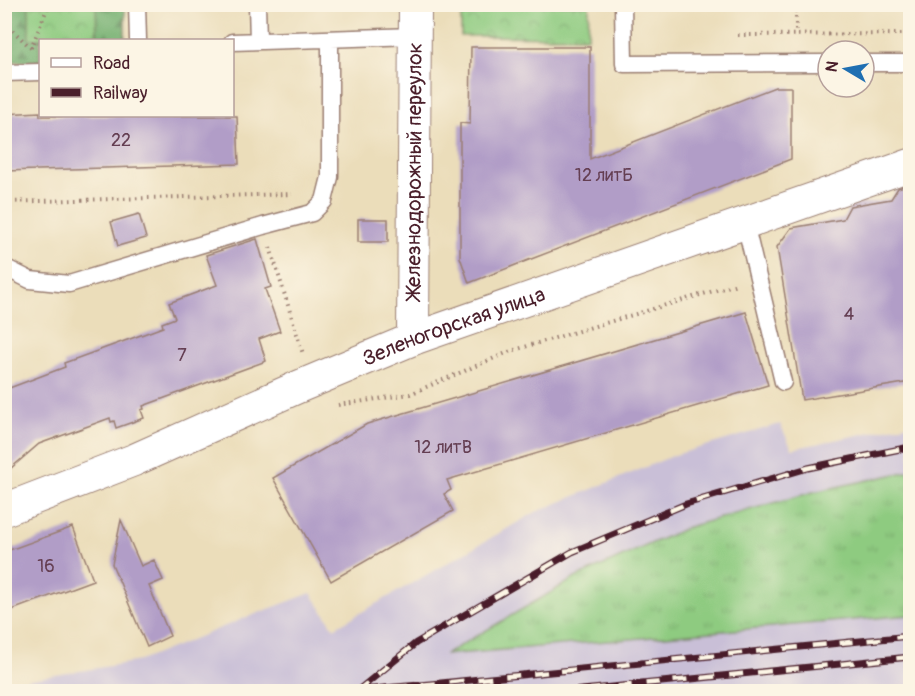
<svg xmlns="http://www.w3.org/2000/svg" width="915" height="696" viewBox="0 0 915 696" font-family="Pangolin,sans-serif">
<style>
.industrial{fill:#c9bfd7}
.grass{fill:url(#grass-tufts);stroke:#6c7556;stroke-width:1.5}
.forest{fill:url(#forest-firs);stroke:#5e674c;stroke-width:1.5}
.park{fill:url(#park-crowns);stroke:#6c7556;stroke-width:1.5}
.building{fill:#b19dc7}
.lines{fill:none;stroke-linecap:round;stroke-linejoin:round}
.lane-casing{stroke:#9a7e72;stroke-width:19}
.street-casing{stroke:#9a7e72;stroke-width:34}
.path{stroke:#9a7e72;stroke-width:4;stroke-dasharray:1.5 4.5;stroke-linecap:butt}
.lane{stroke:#fff;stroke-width:16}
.street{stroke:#fff;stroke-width:32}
.rail-casing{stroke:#4a1f2b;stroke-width:7}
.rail{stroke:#fcf5e5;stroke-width:4.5;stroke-dasharray:14;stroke-linecap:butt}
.labels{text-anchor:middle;stroke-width:4.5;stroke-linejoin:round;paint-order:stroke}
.number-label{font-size:18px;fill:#643e52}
.street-label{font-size:21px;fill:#4a1f2b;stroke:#fcf5e5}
</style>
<defs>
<pattern id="grass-tufts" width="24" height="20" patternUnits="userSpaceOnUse" patternTransform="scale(1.5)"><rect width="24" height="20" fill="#8ecb80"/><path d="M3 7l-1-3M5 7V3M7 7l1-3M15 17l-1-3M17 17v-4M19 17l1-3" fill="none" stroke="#7cae6f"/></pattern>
<pattern id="forest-firs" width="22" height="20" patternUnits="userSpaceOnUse" patternTransform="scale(1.5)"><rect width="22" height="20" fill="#72af6e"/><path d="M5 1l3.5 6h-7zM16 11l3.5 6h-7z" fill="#608e5b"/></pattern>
<pattern id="park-crowns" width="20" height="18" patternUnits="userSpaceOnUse" patternTransform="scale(1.5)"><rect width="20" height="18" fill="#8ecb80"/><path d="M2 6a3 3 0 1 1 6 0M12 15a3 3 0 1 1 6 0" fill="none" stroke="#7cae6f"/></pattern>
</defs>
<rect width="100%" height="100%" fill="#fcf5e5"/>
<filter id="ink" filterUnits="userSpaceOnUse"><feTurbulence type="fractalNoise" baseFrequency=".0167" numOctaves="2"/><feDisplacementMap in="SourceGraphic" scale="12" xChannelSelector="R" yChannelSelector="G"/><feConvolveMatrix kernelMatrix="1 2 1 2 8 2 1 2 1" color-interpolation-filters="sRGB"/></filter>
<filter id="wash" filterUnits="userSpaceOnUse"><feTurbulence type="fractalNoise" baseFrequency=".008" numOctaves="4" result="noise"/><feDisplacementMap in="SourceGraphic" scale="24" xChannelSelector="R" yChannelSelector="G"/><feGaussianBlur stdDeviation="1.35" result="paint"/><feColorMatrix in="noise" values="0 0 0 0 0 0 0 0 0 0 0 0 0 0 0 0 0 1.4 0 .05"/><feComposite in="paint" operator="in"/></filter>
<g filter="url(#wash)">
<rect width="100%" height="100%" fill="#ebddba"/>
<path class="industrial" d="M780,424l12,25 118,-25v267l-905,1v-10l15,-1 120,-20 105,-43 66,-25 23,35 202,-116 139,-57z"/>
<path class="grass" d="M910,471v144l-466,40 133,-78 111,-50 125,-35z"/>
<path class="forest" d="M4,5h25v34l68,-2 -1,-32h29v31l-2,4h-83v21l-35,1z"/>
<path class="park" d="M29,5h67l1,32 -68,2z
M461,5h128l-1,32 -127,-1z"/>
<g id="blocks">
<path class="building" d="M471,47h119v112l185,-72h16v72l-322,124 -9,-26v-134l10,1z
M40,112v4h197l2,48 -235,7v-57z
M910,184v198l-108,18 -25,-153 14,-19 52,-9 7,-13 41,-7 7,-11z
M139,214l7,24 -28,8 -7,-24z
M358,219h30v23h-30z
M257,239l14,48 -6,2 15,42 -21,8 7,22 -123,45 1,3 -3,1 3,8 -28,10 -2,-7 -3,1 -1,-4 -71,26 -35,30v-84l61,-23 -1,-4 99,-36 -1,-4 13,-5 -6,-15 48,-18 -11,-30z
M746,312l22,73 -321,95 4,10 -7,4 9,17 -122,70 -58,-103 94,-54z
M121,520l20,46 13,-6 9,20 -14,6 21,50 -23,11 -35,-83z
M73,527l20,53 -89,33v-61z"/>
</g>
</g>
<g filter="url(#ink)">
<use href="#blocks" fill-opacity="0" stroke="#9a7e72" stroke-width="1.5"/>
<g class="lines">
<defs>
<path id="lane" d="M137,4l1,36
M257,4l1,37
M623,4l1,60 204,-1
M232,42l183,-6
M864,63h46
M4,73l36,-1
M745,223l38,159
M4,267l26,13 39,4 194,-58 49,-13 12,-12 6,-24v-138"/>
<g id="street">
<path id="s1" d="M413,339l2,-335"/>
<path id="s2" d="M4,510l130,-50 164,-73 115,-48 497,-174"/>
</g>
</defs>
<use href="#lane" class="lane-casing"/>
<use href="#street" class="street-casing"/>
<path class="path" d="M796,5v29
M4,22l27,26v3
M738,35l172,-1
M31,48l18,-44
M4,202l288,-8
M270,247l33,107
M338,405l72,-11 101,-43 226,-67"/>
<use href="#lane" class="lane"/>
<use href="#street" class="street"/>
<defs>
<path id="rail" d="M338,692l93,-8 479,-48
M356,692l60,-49 156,-91 114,-48 122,-36 102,-21
M562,692l348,-35"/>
</defs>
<use href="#rail" class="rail-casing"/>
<use href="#rail" class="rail"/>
</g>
</g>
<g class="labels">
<g class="number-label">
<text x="121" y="146">22</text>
<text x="604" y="181">12 литБ</text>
<text x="849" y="320">4</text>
<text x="182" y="361">7</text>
<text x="443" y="453">12 литВ</text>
<text x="46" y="572">16</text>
</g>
<g class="street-label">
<text dy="7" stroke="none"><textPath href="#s1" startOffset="168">Железнодорожный переулок</textPath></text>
<text dy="7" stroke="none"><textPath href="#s2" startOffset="486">Зеленогорская улица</textPath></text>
</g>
</g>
<rect width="915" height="696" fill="none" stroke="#fcf5e5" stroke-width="24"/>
<rect x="39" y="39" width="195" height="78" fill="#fcf5e5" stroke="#b59f9b" stroke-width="1.5"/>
<rect x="51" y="58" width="30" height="9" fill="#ffffff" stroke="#b59f9b" stroke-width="1.5"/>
<text x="93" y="69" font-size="18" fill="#4a1f2b">Road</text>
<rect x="51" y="88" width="30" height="9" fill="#4a1f2b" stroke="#b59f9b" stroke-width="1.5"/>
<text x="93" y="99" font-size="18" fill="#4a1f2b">Railway</text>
<g transform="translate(846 69) rotate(280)"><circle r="28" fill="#fcf5e5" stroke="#b59f9b" stroke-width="1.5"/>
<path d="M0-4.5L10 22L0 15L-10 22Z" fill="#1f6fb2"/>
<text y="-9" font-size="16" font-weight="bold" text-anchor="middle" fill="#4a1f2b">N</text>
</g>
</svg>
